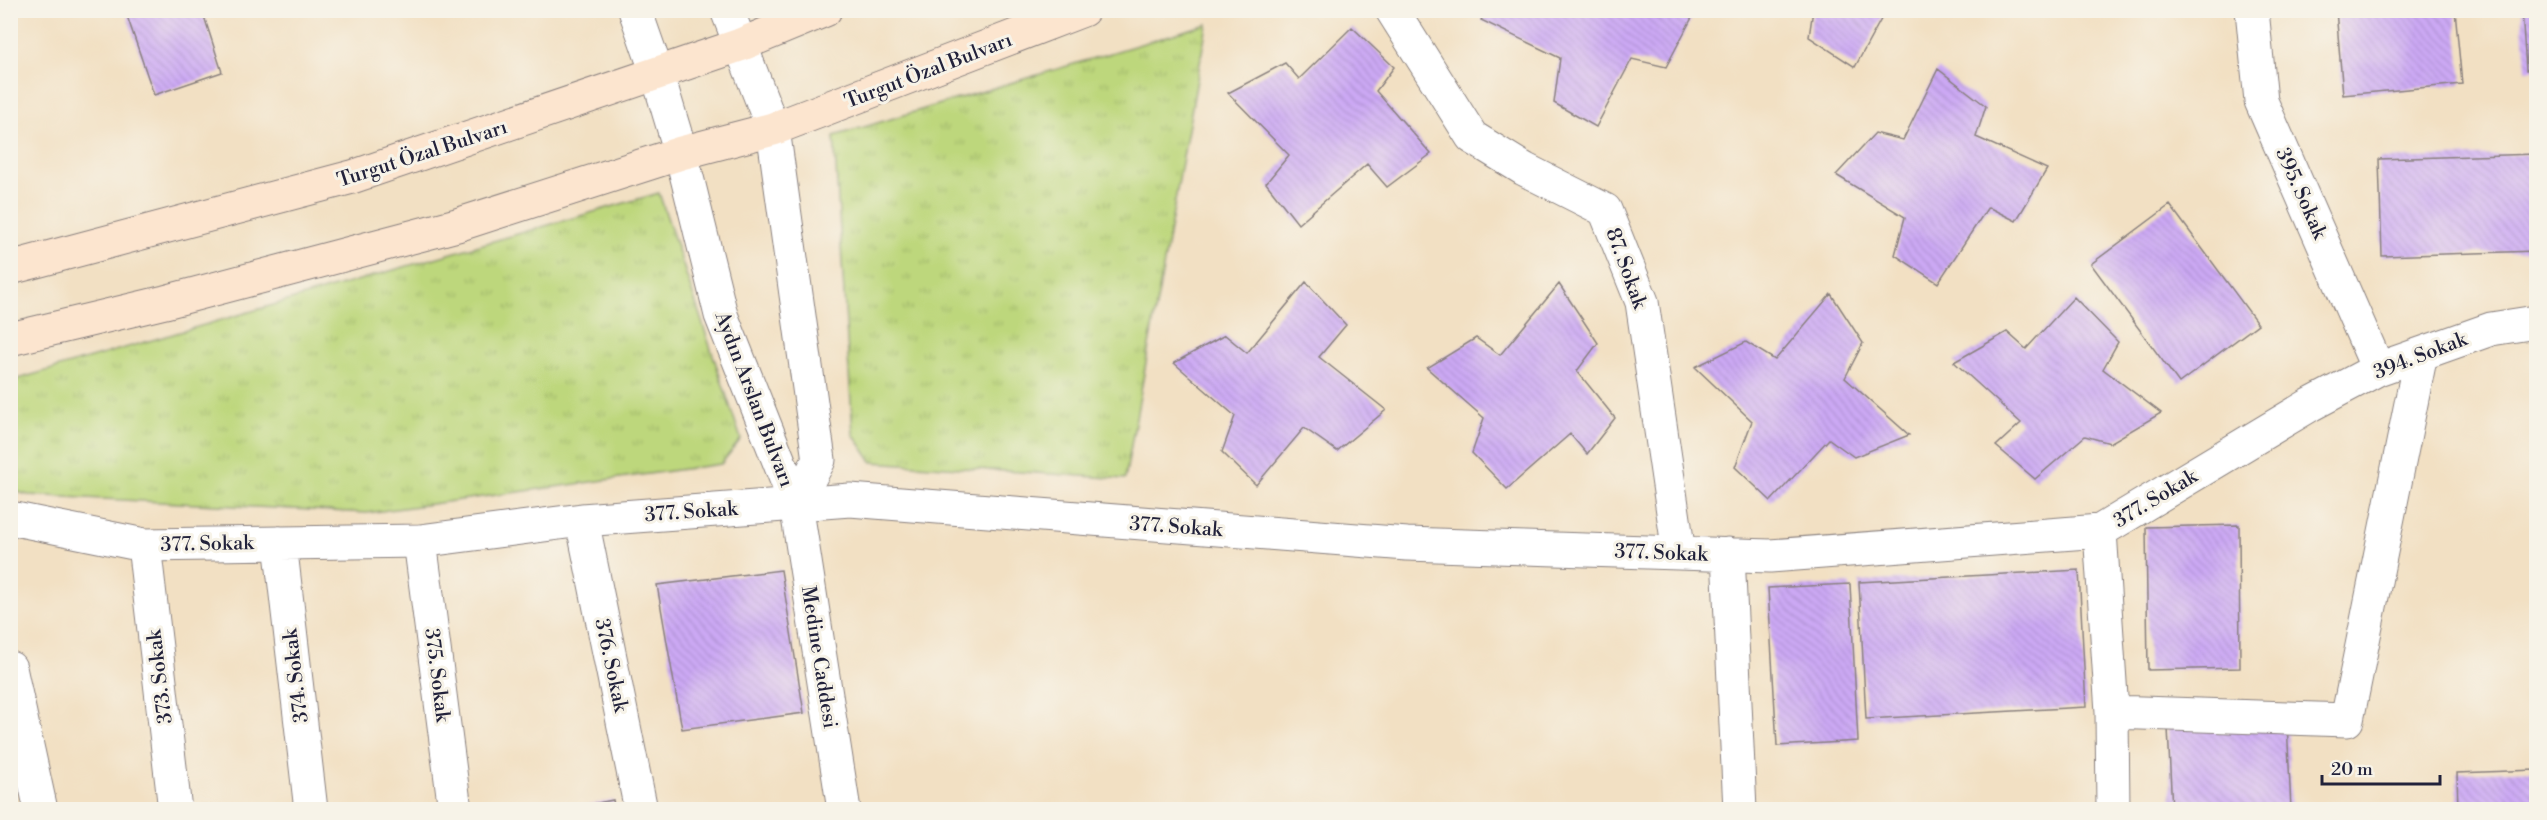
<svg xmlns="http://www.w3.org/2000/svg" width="2547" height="820" viewBox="0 0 2547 820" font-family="'Libre Bodoni',serif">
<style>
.park{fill:url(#park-tufts);stroke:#707c5c;stroke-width:1.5}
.building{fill:url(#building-back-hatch)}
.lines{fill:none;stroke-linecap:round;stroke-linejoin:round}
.minor-casing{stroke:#8a817f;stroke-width:35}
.tertiary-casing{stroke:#8a817f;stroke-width:35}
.secondary-casing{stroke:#8a817f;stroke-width:35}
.minor{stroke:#fff;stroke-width:33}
.tertiary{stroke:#fff;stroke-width:33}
.secondary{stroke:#fce5cf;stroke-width:33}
.labels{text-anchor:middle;stroke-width:6;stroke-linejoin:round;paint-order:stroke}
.street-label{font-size:20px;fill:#22223b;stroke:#f7f3e8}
</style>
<defs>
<pattern id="park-tufts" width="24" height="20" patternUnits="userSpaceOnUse" patternTransform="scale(1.5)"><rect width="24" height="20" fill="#bdd77c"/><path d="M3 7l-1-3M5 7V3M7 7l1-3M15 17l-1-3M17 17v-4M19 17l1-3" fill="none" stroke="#a2b86c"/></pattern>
<pattern id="building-back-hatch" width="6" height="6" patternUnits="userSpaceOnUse" patternTransform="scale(1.5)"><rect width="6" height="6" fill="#cca9f4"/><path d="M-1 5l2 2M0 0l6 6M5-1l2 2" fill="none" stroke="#af91d2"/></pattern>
</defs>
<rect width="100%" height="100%" fill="#f7f3e8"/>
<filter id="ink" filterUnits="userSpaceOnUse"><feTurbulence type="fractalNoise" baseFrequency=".0167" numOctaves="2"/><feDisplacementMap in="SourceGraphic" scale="12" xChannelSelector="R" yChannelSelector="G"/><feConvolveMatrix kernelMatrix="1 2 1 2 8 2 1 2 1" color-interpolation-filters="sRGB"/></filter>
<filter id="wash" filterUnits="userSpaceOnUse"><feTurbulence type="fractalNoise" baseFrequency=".008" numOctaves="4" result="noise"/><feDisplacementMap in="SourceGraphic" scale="24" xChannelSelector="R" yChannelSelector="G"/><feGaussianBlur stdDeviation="1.35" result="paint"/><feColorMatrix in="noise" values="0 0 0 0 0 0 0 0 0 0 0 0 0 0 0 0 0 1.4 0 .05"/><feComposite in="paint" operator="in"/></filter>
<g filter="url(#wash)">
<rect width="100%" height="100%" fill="#f2e0c3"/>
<path class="park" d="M1207,24l-82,455 -253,-17 -19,-28 -19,-298z
M659,193l82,246 -20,25 -354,49 -339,-18 -17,-5v-109z"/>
<g id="blocks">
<path class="building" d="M125,10h77l20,62 -68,23z
M1488,10h208l-30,57 -34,-8 -36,68 -42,-24 6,-45 -79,-38z
M1813,10h73l-31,57 -46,-30z
M2336,10h119l7,74 -119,11z
M2522,10h14v59l-10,1z
M1352,27l42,40 -18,24 55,63 -44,33 -20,-23 -69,60 -32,-41 23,-28 -61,-62 57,-30 14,16z
M1938,69l48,37 -10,31 71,32 -31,52 -28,-14 -50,76 -43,-28 10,-38 -69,-42 39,-42 28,7z
M2536,154v97l-154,5 -3,-97z
M2170,205l88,119 -79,59 -88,-119z
M1306,282l40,43 -27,32 67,53 -49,41 -33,-23 -48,57 -34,-33 13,-36 -61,-53 51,-28 22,18z
M1559,284l39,59 -21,28 38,47 -28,36 -17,-20 -63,55 -35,-36 12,-35 -57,-50 49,-30 24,17z
M1831,294l32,49 -18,35 64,57 -55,22 -25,-18 -58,62 -36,-34 17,-46 -57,-54 51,-25 29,18z
M2074,297l44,45 -15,27 58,44 -51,30 -25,-7 -50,43 -39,-33 25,-23 -67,-61 53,-30 19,17z
M2239,525l1,143 -92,2 -2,-143z
M781,570l23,143 -122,16 -25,-144z
M2079,570l7,137 -220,12 -7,-137z
M1850,584l8,157 -81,5 -9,-158z
M2287,721l4,89h-119l-4,-82z
M2536,770v40h-78l-1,-37z
M613,800l2,10h-42v-2z"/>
</g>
</g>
<g filter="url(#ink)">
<use href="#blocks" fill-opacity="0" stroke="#8a817f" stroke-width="1.5"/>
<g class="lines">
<defs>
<path id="minor" d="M1392,10l80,127 52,32 81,41 37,92 37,251
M2252,10l9,91 117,268
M10,518l134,27 276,-4 162,-21 268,-20 557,44 363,12 330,-25 210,-126 68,-36 113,-40 45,-7
M582,520l59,290
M2100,531l12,181 1,98
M420,541l35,269
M280,543l31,267
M144,545l31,265
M1728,554l12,256
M10,668l31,142
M2112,712l235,8 74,-366"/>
<path id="tertiary" d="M635,10l22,63 24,80 40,162 75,189 23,-44 -46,-331 -46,-119
M796,504l48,306"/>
<path id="secondary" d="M10,268l342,-91 388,-132 85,-35
M10,339l155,-37 292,-77 224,-72 92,-24 310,-119"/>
</defs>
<use href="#minor" class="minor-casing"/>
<use href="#tertiary" class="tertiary-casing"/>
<use href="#secondary" class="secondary-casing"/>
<use href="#minor" class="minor"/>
<use href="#tertiary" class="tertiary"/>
<use href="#secondary" class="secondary"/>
</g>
</g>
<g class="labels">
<g class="street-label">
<text transform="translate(928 70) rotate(-21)" y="7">Turgut Özal Bulvarı</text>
<text transform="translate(422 153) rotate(-18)" y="7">Turgut Özal Bulvarı</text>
<text transform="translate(2302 193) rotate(66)" y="7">395. Sokak</text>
<text transform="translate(1627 268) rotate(70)" y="7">87. Sokak</text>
<text transform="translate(2420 355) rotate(-21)" y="7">394. Sokak</text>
<text transform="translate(755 399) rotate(69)" y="7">Aydın Arslan Bulvarı</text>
<text transform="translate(2155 498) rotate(-31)" y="7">377. Sokak</text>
<text transform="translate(691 511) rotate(-4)" y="7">377. Sokak</text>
<text transform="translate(1176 526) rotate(4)" y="7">377. Sokak</text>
<text transform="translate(207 543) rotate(-1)" y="7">377. Sokak</text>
<text transform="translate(1661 552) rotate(2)" y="7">377. Sokak</text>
<text transform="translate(820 657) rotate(81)" y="7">Medine Caddesi</text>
<text transform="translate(612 665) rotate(78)" y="7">376. Sokak</text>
<text transform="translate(438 675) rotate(83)" y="7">375. Sokak</text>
<text transform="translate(295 676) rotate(-97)" y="7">374. Sokak</text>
<text transform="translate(159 677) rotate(-97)" y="7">373. Sokak</text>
</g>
</g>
<rect width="2547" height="820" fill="none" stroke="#f7f3e8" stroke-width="36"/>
<path d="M2322 775v9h118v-9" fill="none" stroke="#22223b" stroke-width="3"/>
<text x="2331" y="775" font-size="18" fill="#22223b" stroke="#f7f3e8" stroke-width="4.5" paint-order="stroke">20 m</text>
</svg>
